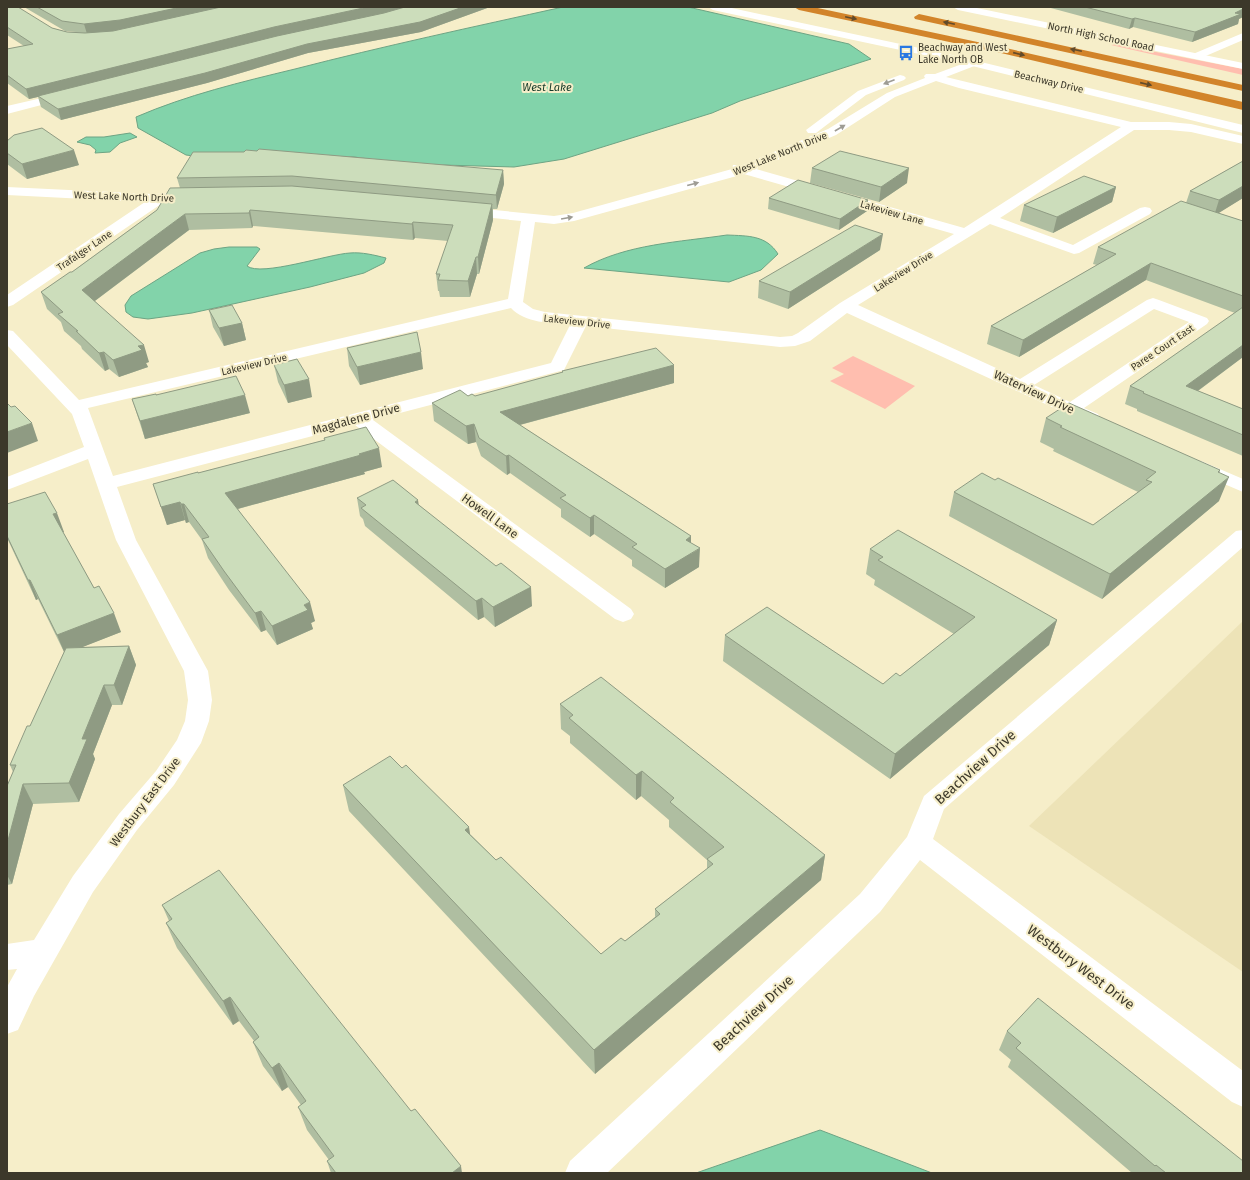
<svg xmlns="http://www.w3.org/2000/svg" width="1250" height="1180" viewBox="0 0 1250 1180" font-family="'Fira Sans',sans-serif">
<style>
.built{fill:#ede3b7}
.green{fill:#ffbeaf}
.water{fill:#82d3aa;stroke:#6da484}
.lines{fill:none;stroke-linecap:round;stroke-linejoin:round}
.minor{fill:#fff;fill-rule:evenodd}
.tertiary{fill:#fff;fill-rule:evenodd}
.motorway{fill:#d2842a;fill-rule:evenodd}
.wall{fill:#afbea1}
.shaded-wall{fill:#8f9b83}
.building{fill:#cdb;stroke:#8f9b83}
.oneway{fill:#624b2a}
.oneway2{fill:#9e9c94}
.labels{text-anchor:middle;stroke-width:4;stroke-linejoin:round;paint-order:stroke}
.far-street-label{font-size:10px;fill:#3c382a;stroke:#f6eec9}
.far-poi-label{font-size:10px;fill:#3c382a;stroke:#f6eec9;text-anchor:start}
.far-water-label{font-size:11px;font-style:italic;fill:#153a29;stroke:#f6eec9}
.street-label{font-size:12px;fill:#3c382a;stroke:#f6eec9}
.near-street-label{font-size:14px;fill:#3c382a;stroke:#f6eec9}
</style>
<rect width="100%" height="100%" fill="#f6eec9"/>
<path class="built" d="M1243,621v351l-214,-146z"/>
<path class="green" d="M1115,44l128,25v6l-132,-30z
M853,356l62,30 -30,23 -55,-28 14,-7 -12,-6z"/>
<path class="water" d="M563,7h125l161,37 22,15 -131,42 -28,12 -148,46 -50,8 -109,-3 -51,-7 -27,-1 -108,3 -33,-4 -48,-27 -2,-11c51,-22 105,-35 159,-48 89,-23 178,-42 268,-62z
M130,133l7,4 -17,6 -10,9 -15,1 1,-3 -6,-5 -13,-3 9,-5h18z
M727,235c21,1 39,0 51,19l-17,16 -32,12 -145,-14c42,-24 96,-26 143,-33z
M229,247h28l3,2 -13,17c14,11 82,-12 103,-13 12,-1 24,2 36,5l-2,5 -20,10 -54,14 -118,26 -44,6 -15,-2 -7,-5 -1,-7 6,-9 69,-43 14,-4z
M820,1130l112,43h-236z"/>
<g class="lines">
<path class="minor" d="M1243,33v7l-42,18h-8l-1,-2 1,-2z
M973,60l5,3 -1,2 -31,12 185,45h38l22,2 52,12v8l-52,-12 -22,-2h-35l-134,88 73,27 67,-37 5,-1 5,1 2,3 -2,3 -71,39 -5,1 -84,-30 -132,81 162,74 127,-79 6,-2 6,2 48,18 2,3 -2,3 -123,84 14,6 2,4 -2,4 -7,2 -7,-2 -19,-9 -218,-100 -37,28 -15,5 -15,1 -194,-21 -22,44 -191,50 258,189 3,5 -3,5 -8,3 -8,-3 -260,-194 -238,62 19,53 72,131 4,29 -3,21 -8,22 -27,42 -37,45 -44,62 -59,104 -16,34 -11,4v-47l10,-18 -10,1v-26l27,-4 39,-64 46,-62 37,-43 21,-31 8,-19 3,-21 -4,-29 -68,-131 -28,-81 -81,31v-13l77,-30 -12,-33 -65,-69v-15l6,1 66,69 429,-101 13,-78 -57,-6 -5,-1 -2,-3 2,-3 5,-1 90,9 19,-3 159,-44 1,-4h10l85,-36 59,-36 38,-15 -1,-2 2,-2h9zM936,81l23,7 162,39 -157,101 -208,-59 80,-34 59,-38zM744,174l210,60 -114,69 -42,30 -6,3 -12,1 -235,-25 -12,-3 -10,-7 12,-80 19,2 20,-3zM511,308c14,15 40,15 59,17l-19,38 -438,113 -25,-68zM1154,309l35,13 -119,80 -36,-17z
M900,75l4,1 2,2 -2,2 -38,15 -50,38h-8l-2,-3 52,-39z
M68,92l4,1 2,2 -2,2 -65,17v-8z
M7,187l145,7 42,-1 5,1 2,3 -2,3 -5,1 -30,1 -151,103 -6,2v-12l138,-93 -138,-7z
M1201,461l42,18v13l-49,-21 -3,-4 3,-4z
M1243,530v17l-299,262 -11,30 310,232v36l-11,-5 -312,-242 -40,52 -273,261h-42l5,-12 290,-267 47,-57 17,-41 312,-265z"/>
<path class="tertiary" d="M708,7h19l225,48 291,70v8l-291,-72 -239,-51z
M953,7h19l271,56v6l-285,-59z"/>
<path class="motorway" d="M794,7h19l188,40 242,55v8l-242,-57 -202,-43z
M919,14l324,71v6l-328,-72 -1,-2z"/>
</g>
<path class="wall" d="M7,7l45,21 15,4h9l-11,-1 -41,-24h466l-69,25 -113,21 -101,30 -146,37 -20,-13 -3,-10 -9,2 -22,-16v-34l17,-3 -17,-11z
M1047,7h196v10l-4,2 -1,5 -46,18 -59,-15 -4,2z
M7,141l72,24 -52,14 -20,-15z
M1243,161v37l-25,15 25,8v136l-45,34 45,18v47l-106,-45v-2l-12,-5 5,-18 105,-73 -89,-33 -127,77 -32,-13 4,-18 106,-61 -4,-1 5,-17 88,-44 4,-12z
M812,168l95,15 -28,19 -69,-19z
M503,170l1,14 -7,25h-4v11l-14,54h-2l-7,23h-30l-1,-6h-1l-2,-17 12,-33 -33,-3 -2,2 -160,-14 -1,2 -63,2 -94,71 54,61 -3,1 2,4 -29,10 -10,-8 -4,2 -23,-22 -1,-3 -17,-15 -3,-9 -14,-13 -6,-17 31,-20 85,-62 23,-22 -3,-10z
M1116,187l-4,15 -59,31 -33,-12 4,-16z
M769,198l99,2 -1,11 -28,19 -71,-21z
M880,250l-92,59 -30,-11 1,-17z
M209,310l33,13 4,17 -22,6 -11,-19z
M347,348l76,21 -63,16 -11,-19z
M274,365l38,32 -24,6 -10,-21z
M674,365v18l-154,42 171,111v7l8,24 -34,21 -33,-22v-6l-38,-26 -4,3 -29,-20v-8l-51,-36 -3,2 -26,-19 -5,-14 -8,2 -34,-23 -2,-18 36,-7h7l87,-23v-2z
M156,395l94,18 -105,26 -13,-40z
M1046,418l174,52 -1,3v28l-117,98 -153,-83 5,-24 41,-12 98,45 45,-33 -85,-41 1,-2 -14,-7z
M324,438l58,29 -18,5 1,2 -127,35 77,112 -4,2 2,6 -36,16 -11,-15 -5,2 -32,-42 -21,-32 -6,-18 -13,-18 -3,1 -1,-3 -18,5 -14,-41 45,-11 127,-33z
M357,498l62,7 113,101 -37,21 -11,-10 -6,3 -113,-94 -2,-7 -3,-3z
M7,504l57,28h-1l31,56 27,44 -39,15 47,-1 7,19 -14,40h-10l-19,49 2,5 -16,43 -46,2 -21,80 -5,1v-99l6,-14 -3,-7 20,-39 34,-74 -26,-53 -2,1 -29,-62z
M870,549l187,71 -8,25 -159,134 -167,-118 2,-26 158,49 17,-8 54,-42 -80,-49 1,-5 -9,-6z
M560,704l265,151 -4,25 -226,194 -246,-263 -6,-26 128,50 25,25 105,94 24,-13 30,-24v-8l52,-40v-9l-38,-33v-7l-28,-24 -5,4 -66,-57v-7l-9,-7z
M162,905l249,206 51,62h-131l-4,-12 2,-1 -22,-30 -9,-23 3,-2 -13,-18 -6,4 -19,-25 -10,-24 1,-1 -15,-20 -6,4 -56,-77 -11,-25 3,-2z
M1007,1031l236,142h-111l-124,-106 3,-7 -12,-10z"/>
<path class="shaded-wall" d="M181,7h44l-103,23 -35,4 -3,-10z
M368,7h38l-23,7 -354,85 -3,-10 248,-62z
M463,7h27l-69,25 -113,21 -101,30 -146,37 -3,-11 249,-65z
M1243,9v8l-4,2 -1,5 -46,18 3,-10z
M1135,18l-2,9 -4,2 3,-10z
M74,150l5,15 -52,14 -5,-15z
M909,168l-2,15 -28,19 2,-15z
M503,170l1,14 -7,25 -1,-14z
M1243,186v12l-29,18 5,-16z
M1116,187l-4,15 -59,31 4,-16z
M868,200l-1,11 -28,19 1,-11z
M492,204l1,16 -14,54 -1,-17z
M250,210l3,16 -1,2 -3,-15z
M185,214l4,16 -101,76 -6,-16z
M413,222l2,16 -2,2 -1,-16z
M883,234l-3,16 -92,59 2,-17z
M476,257l1,17 -7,23 -2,-16z
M1151,263l-5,17 -127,77 4,-17z
M242,323l4,17 -22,6 -5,-18z
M144,345l5,17 -3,1 2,4 -29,10 -6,-17 25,-14z
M1243,345v12l-63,47 6,-18z
M104,352l5,17 -4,2 -6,-18z
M421,352l2,17 -63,16 -3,-18z
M674,365v18l-173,47 -1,-18z
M309,379l3,18 -24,6 -4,-18z
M245,395l5,18 -105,26 -5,-18z
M32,423l6,18 -31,12v-21z
M474,424l2,18 -8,2 -2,-18z
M379,448l3,19 -18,5 1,2 -135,37 -5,-18z
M509,455l1,18 -3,2 -1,-19z
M1220,470l-8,21 17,-14 -10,24 -117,98 8,-25z
M418,500l3,19 -6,-17z
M180,502l5,18 -18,5 -6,-18z
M181,504h3l5,18 -3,1z
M57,513l7,19 -4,1 -7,-19z
M594,515v19l-4,3v-19z
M691,536v18l9,-6 -1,19 -34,21v-19l21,-29z
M28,580h2l8,19 -2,1z
M531,587l1,19 -37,21 -2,-20z
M482,598l2,19 -6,3 -2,-19z
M310,602l5,19 -4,2 2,6 -36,16 -5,-19 32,-21z
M261,611l5,19 -5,2 -6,-19z
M114,613l7,19 -56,22 -8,-19z
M1057,620l-8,25 -159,134 5,-25z
M129,646l7,19 -14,40 -8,-20z
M104,685l8,20 -19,49 2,5 -16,43 -10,-19 13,-44z
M642,771l-1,25 -5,4v-25z
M23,784l10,20 -21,80 -5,-9v-31z
M469,827l4,25 -8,-22z
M825,855l-4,25 -226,194 -1,-24z
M230,997l9,24 -6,4 -10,-24z
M279,1063l9,24 -6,4 -10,-23z
M461,1166l1,7h-10z"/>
<path class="building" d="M7,7h11l34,21 15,4 18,1 28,-2 108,-24h147l-94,20 -110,28 -138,34 -19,-14v-26l26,-5 -26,-17z
M37,7h144l-61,13 -36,4 -22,-3z
M405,7h58l-43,15 -113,22 -102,29 -147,36 -20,-13 239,-60 107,-23z
M1085,7h158v2l-8,4 6,1 -46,18 -60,-14 -3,1z
M42,128l32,22 -52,14 -15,-11v-12l7,-6z
M259,149l244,21 -7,25 -204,-19 -115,2 16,-26h51l2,-2 11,1z
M840,151l69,17 -28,19 -69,-19z
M1243,161v25l-24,14 -29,-9z
M1084,176l32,11 -59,30 -33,-12z
M798,180l70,20 -28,19 -71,-21z
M292,186l200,18 -14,53h-2l-8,24 -30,-1 2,-6h-4l17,-49 -40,-3 -1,2 -162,-14 -1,3 -64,1 -103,76 62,55 -6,1 4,4 -29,10 -9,-8 -5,1 -23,-22h2l-20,-17 5,-2 -22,-20 29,-20h2l85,-62 13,-22z
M1181,201l62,20v75l-92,-33 -128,77 -32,-14 125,-72 -18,-7z
M855,225l28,9 -93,58 -31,-11z
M232,305l10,18 -23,5 -10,-18z
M1243,307v38l-57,41 57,23v26l-100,-42 1,-1 -14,-6z
M417,332l4,20 -64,15 -10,-19z
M656,348l18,17 -174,47 191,124 -5,4 14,8 -35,21 -33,-22 5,-3 -43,-29 -4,3 -30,-20 6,-3 -57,-40 -3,1 -27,-18 -5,-14 -8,2 -34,-23 28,-13 8,6 4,-2 3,2 88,-24 -1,-1z
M297,359l12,20 -25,6 -10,-20z
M236,376l9,19 -105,26 -8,-22 24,-5v1z
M7,403l4,4 4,-1 17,17 -25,9z
M1069,403l151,67 -2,2 11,5 -119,97 -156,-82 28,-19 13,7 3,-2 95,47 59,-43 -6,-2 10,-8 -96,-45 2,-1 -16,-8z
M366,427l13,21 -20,6 2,1 -136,38 85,109 -6,3 4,5 -36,16 -11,-15 -6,2 -31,-42 -22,-32 7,-2 -25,-33h-3l-1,-2 -19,5 -8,-23 45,-12v1l127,-33 -1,-2z
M393,480l25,20 -3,2 81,64 5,-3 30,24 -38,20 -11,-9 -6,3 -115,-93 5,-3 -9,-7z
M45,492l12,21 -4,1 41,74 5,-2 15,27 -57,22 -27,-55h-2l-21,-44v-32z
M898,530l159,90 -162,134 -170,-119 42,-28 116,77 13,-11 4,3 75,-59 -97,-57 5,-3 -13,-8z
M129,646l-15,39h-10l-22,54h5l-18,44 -46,1 -16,60v-58l9,-21h-6l17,-39h3l36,-78z
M601,677l224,178 -231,195 -251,-265 47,-29 12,12 4,-3 63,62 -4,3 31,30 5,-3 100,97 20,-16 4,3 35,-27 -5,-5 58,-45 -6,-5 17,-12 -54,-45 4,-4 -32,-27 -6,4 -67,-57 4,-3 -13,-11z
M219,870l192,241 4,-2 46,57 -9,7h-116l-9,-12 7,-5 -36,-49 8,-6 -27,-38 -7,5 -19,-26 6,-5 -29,-40 -7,4 -57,-78 6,-4 -10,-14z
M1038,998l205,163v12h-77l-10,-8 -1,1 -139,-118 5,-5 -14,-12z"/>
<defs><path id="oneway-solid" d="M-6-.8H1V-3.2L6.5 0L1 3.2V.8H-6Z"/></defs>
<g class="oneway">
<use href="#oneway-solid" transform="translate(851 18) rotate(12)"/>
<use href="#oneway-solid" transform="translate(949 23) rotate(-168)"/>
<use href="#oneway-solid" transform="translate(1076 50) rotate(-168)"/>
<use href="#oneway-solid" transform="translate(1019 54) rotate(13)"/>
<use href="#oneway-solid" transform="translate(1146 84) rotate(13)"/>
</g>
<g class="oneway2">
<use href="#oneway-solid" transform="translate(889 82) rotate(159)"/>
<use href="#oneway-solid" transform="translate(840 128) rotate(-30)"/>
<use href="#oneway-solid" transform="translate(693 184) rotate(-15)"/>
<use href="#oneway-solid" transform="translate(567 218) rotate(-10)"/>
</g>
<defs>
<symbol id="bus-bare" viewBox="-9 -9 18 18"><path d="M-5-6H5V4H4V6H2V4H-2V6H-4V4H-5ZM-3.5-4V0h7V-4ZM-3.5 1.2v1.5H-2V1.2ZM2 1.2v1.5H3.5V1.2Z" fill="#2877e2" stroke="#f6eec9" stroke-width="2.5" paint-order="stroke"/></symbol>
</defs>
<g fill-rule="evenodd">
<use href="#bus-bare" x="895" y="42" width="22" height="22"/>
</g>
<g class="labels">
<g class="far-street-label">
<text transform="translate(1101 36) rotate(12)" y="4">North High School Road</text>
<text transform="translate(1049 81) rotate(13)" y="4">Beachway Drive</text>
<text transform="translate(780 153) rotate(-22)" y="4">West Lake North Drive</text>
<text transform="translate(124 196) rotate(2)" y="4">West Lake North Drive</text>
<text transform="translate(892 212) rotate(16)" y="4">Lakeview Lane</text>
<text transform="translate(84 250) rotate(-34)" y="4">Trafalger Lane</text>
<text transform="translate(903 271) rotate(-32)" y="4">Lakeview Drive</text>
<text transform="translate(577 321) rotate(6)" y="4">Lakeview Drive</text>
<text transform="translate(1162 347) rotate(-34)" y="4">Paree Court East</text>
<text transform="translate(254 364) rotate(-13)" y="4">Lakeview Drive</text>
</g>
<g class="far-poi-label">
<text x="918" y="51">Beachway and West<tspan x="918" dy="12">Lake North OB</tspan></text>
</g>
<g class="far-water-label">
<text x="547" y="91">West Lake</text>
</g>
<g class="street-label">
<text transform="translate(1034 392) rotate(25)" y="4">Waterview Drive</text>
<text transform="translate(356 419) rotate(-15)" y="4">Magdalene Drive</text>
<text transform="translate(490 516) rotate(36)" y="4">Howell Lane</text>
<text transform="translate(145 802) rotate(-53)" y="4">Westbury East Drive</text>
</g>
<g class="near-street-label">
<text transform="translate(975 767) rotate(-42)" y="5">Beachview Drive</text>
<text transform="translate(1081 967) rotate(37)" y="5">Westbury West Drive</text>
<text transform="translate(753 1013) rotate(-43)" y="5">Beachview Drive</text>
</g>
</g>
<rect width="1250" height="1180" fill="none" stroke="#3c382a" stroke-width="16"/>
</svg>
